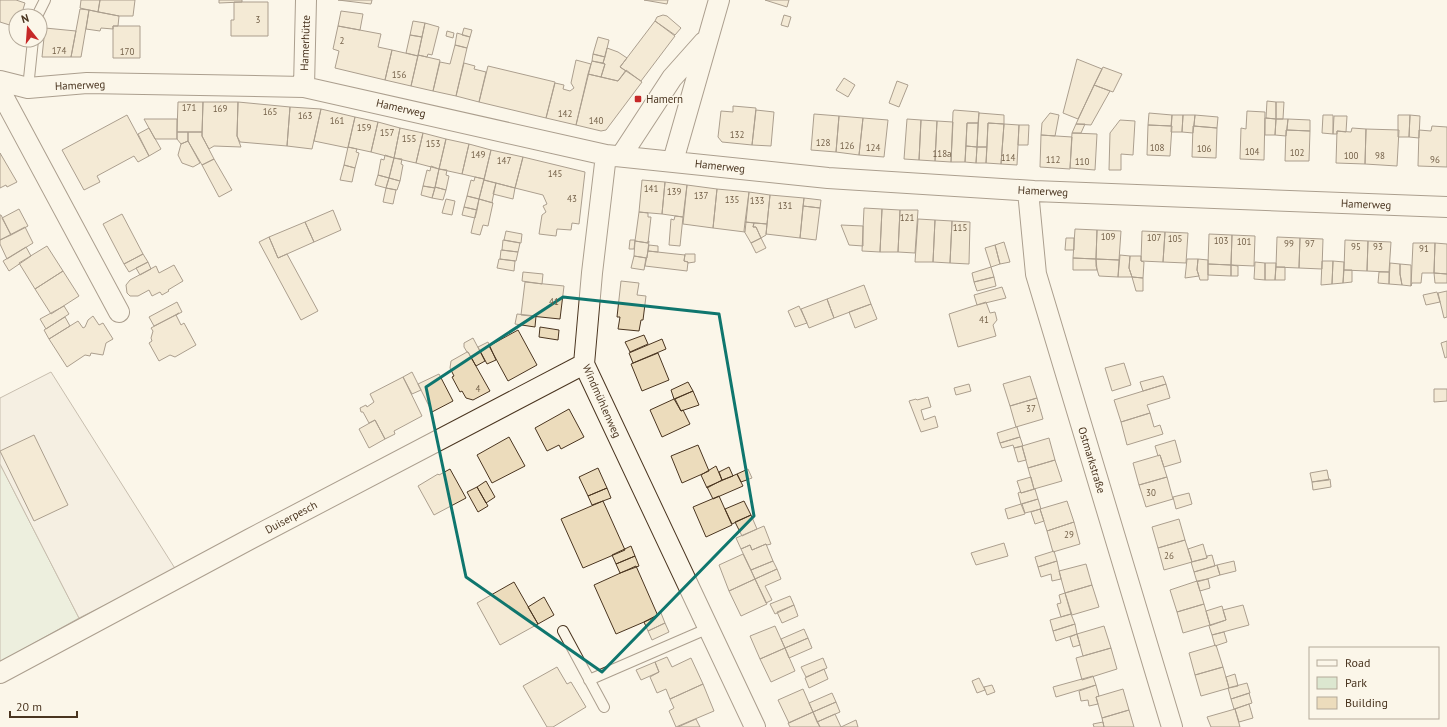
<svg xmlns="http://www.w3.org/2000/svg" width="1447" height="727" viewBox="0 0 1447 727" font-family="'PT Sans',sans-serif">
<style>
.green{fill:#dce7d0;stroke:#887966}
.parking{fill:#ede7d9;stroke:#887966}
.building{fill:#ecdcbc;stroke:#4a3520}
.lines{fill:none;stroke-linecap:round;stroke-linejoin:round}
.service-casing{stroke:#4a3520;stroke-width:12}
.minor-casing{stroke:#4a3520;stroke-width:22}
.service{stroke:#fbf6e9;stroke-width:10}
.minor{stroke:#fbf6e9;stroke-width:20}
.marked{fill:none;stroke:#0f766e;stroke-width:3;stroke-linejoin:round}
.poi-dot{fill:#c62828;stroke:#fbf6e9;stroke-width:1.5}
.labels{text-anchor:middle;stroke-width:3;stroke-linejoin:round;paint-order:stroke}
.number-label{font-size:9px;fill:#725f47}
.street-label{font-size:11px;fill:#4a3520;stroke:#fbf6e9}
.poi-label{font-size:11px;fill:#4a3520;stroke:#fbf6e9;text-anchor:start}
</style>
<rect width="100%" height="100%" fill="#fbf6e9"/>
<path class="green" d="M0,464l79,154 -79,44z"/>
<path class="parking" d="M51,372l125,198 -97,48 -79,-154v-66z"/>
<path class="building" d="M0,0h16l9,3 -4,13h-5v11l-16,-5z
M81,0h19l-2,12 -18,-4z
M100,0h35l-2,16h-14l-21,-4z
M219,0h23v2l-23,1z
M338,0h34l-1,4z
M644,0h24l-1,4z
M765,0h24l-2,7z
M234,2h34v34h-37v-16h3z
M80,9l9,1 -8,47h-10z
M89,10l30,6 -1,10h-5v3l-12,-1 -1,3 -14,-2z
M341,11l22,3 -3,16 -22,-4z
M663,15l4,1 14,12 -6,7 -20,-14 2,-4z
M784,15l7,2 -3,10 -7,-2z
M413,21l12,2 -3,14 -12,-2z
M655,21l20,15 -34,45 -21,-14z
M425,23l14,4 -7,28 -4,-1 -1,3 -9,-2z
M113,26h27v32h-27z
M338,26l43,8 -3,13 14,3 -7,30 -50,-12 4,-17 -6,-2z
M45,28l31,3 -5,26h-29z
M464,28l8,2 -2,7 -8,-2z
M447,31l7,2 -1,5 -7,-2z
M457,33l13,4 -3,11 -12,-3z
M410,35l12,2 -4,19 -12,-3z
M598,37l11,3 -4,17 -12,-3z
M455,45l12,3 -11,48 -23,-5 7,-29 10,2z
M607,48l11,4 9,6 -7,9 6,4 -8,10 -17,-4 4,-13 -2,-1z
M392,50l26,6 -7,30 -26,-6z
M593,54l12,3 -2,6 -11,-2z
M418,55l22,5 -7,31 -22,-5z
M1077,59l25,10 -24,50 -15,-6z
M576,60l15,4 -15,61 -30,-7 9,-35 9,2 -1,4 7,2 4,-3 -3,-5z
M592,61l13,3 -4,13 -13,-3z
M464,63l11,3 -1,3 12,3 -7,30 -23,-6z
M488,66l67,16 -9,36 -67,-16z
M1103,67l19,7 -9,18 -19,-7z
M626,70l16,12 -36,48 -5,1 -25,-6 12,-51 30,7z
M844,78l11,7 -7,12 -12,-7z
M897,81l11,4 -9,22 -10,-4z
M1094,85l16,6 -19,34 -15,-1z
M1267,101l9,1v17l-10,-1z
M178,102h25l-1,30h-25z
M203,102h35l-1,34 4,11 -27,-1 -5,3 -7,-13z
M238,102l52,5 -3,39 -47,-4 -3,-6z
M1276,102h8l-1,17h-7z
M733,106l23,2 -4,37 -30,-3 -4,-5 3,-26 12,1z
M290,107l31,2 -9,40 -25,-3z
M321,109l34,8 -7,31 -34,-7z
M756,110l18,2 -3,34 -19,-1z
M954,110l25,2 -1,11h-11l-2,39h-14l2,-50z
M1247,111l18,1 -1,48 -24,-1 1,-31 5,1z
M979,113l25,2v9l-16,-1 -1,24h-10z
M1050,113l9,2 -4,21 -14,-1 1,-12z
M1149,113l23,2 -1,11 -23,-1z
M814,114l25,2 -3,36 -25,-2z
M127,115l22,41 -11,6 -4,-6 -37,20 3,6 -16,8 -22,-40z
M1172,115h11l-1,17h-11z
M1183,115h12l-2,18 -11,-1z
M1195,115l23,2 -1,11 -23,-2z
M1323,115h10v19l-11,-1z
M1398,115h12l-1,22h-11z
M1410,115l10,1 -1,22 -10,-1z
M839,116l24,2 -4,37 -23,-3z
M1334,116h13l-1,16 -9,-1v3h-4z
M355,117l23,5 -7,30 -23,-5z
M863,118l25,2 -4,37 -25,-2z
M1265,118l11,1 -1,16h-10z
M144,119h33v20h-22z
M907,119l14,1 -2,40 -15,-1z
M1276,119h12l-2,17 -11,-1z
M1288,119l22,1v11l-23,-1z
M921,120l16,1 -2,40 -16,-1z
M1120,120l15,1 -2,34 -12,-1v16h-12l1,-37z
M937,121l16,1 -2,40 -16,-1z
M378,122l22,6 -6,30 -23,-6z
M967,123h11l-1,24 -11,-1z
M988,123l16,1 -3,40 -15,-1z
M1004,124l15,1 -2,40 -16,-1z
M1076,124h9l-4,9h-9z
M1019,125h10l-1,20h-10z
M1148,125l24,1 -2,30 -23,-1z
M1193,126l24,2 -1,30 -24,-1z
M1432,126l15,1v40l-29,-1 1,-36 12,1z
M149,128l12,21 -12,7 -11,-22z
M400,128l23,5 -7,30 -22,-5z
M1352,128l14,1 -1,35 -29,-1 1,-32 14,1z
M1366,129l33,1 -2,36 -32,-2z
M1286,130l24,1 -1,30h-24z
M177,132h11v9l-7,3 -4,-5z
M188,132h14v4l12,23 -12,6 -14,-24z
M423,133l23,6 -7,30 -23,-6z
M1072,133l25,1 -2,36 -25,-2z
M1041,135l31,2 -2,32 -30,-2z
M446,139l23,5 -7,30 -23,-5z
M188,141l12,22 -7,4 -11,-4 -4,-8 3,-11z
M469,144l22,6 -7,29 -22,-5z
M966,146l11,1 -1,16 -11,-1z
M348,147l9,2 -1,3 3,1 -4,15 -11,-3z
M977,147h10l-1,16h-10z
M491,150l32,7 -8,31 -31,-8z
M0,153l17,29 -10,5 -1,-2 -6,3z
M385,155l9,3 -5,20 -11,-3 3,-16 3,1z
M523,157l62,15 -6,52 -7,-1 -1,7 -14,-1 -1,7 -17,-2 3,-19 4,-3 -3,-6 4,-2 -4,-9 -28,-7z
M394,158l8,1 -1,5 2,1 -3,16 -11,-3z
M214,159l18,31 -13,7 -17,-32z
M344,165l11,3 -3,14 -12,-2z
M431,166l8,3 -4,19 -12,-2 4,-16 3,1z
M439,169l8,1 -1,5 3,1 -3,14 -11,-3z
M378,175l11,3 -3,10 -11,-3z
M475,177l9,2 -5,20 -12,-3 4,-16 3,1z
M389,178l11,3 -3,9 -11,-2z
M484,180l12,3 -4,19 1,1 -14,-4z
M642,180l23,2 -3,32 -23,-2z
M665,182l22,3 -4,32 -21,-3z
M496,183l19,5 -2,11 -20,-5z
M687,185l30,4 -4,39 -30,-4z
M423,186l12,2 -3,10 -11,-3z
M435,187l11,3 -3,10 -11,-2z
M386,188l10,2 -3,14 -10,-2z
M717,189l32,3 -4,40 -32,-4z
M749,192l21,3 -3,29 -22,-2z
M770,195l34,3 -4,40 -34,-4z
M467,196l12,3 -2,11 -13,-3z
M804,198l17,2 -1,8 -17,-2z
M446,199l9,2 -3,14 -10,-2z
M479,199l14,4 -5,23 -5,-1 -3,10 -9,-2z
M803,206l17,2 -4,32 -16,-2z
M464,207l13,3 -2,8 -13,-3z
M864,208l18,1 -2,43 -18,-1z
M19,209l9,17 -17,9 -9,-17z
M882,209l18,1 -2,42h-18z
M333,210l8,20 -27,12 -9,-20z
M900,210h18l-3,43 -17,-1z
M639,212l9,1v4h3l-3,26 -13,-2z
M122,214l21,40 -19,10 -21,-40z
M0,215h1l10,20 -11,5z
M675,216l8,1 -3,29 -11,-1 2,-26 3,1z
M918,219l17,1 -2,42h-18z
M935,220l17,1 -2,42 -17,-1z
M952,221l18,1 -1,42 -19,-1z
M305,222l9,20 -36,16 -9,-21z
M745,222l9,1 -1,4h3l5,11 -10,5 -7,-12z
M754,223l13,1 -1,11 -5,3 -5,-11h-3z
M841,225l22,1v20l-14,-1z
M25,227l8,16 -26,16 -7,-15v-4z
M1075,229l22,1 -1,29 -23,-1z
M1097,230l24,1 -2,29 -23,-1z
M506,231l16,3 -1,9 -17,-3z
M1142,231l23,1 -2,30 -22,-1z
M1165,232l23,1 -2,30 -23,-1z
M1209,234l23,1 -1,30 -23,-1z
M1232,235l23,1 -1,30 -23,-1z
M269,237l9,21 9,-4 31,57 -17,9 -42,-78z
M1277,237l23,1 -1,30 -23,-1z
M761,238l5,10 -10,5 -5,-10z
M1066,238h8v12h-9z
M1300,238l23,1 -1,30 -23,-1z
M503,240l17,3 -2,9 -16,-2z
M630,240h5l-1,9h-5z
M1345,240l23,1 -1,30 -23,-1z
M635,241l13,2v-2h1l-2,17 -13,-2z
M1368,241l23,1 -2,30 -22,-1z
M1004,242l6,20 -10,2 -5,-19z
M1413,243h22l-1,30h-12l-1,10h-9l-1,3z
M1435,243l12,1v30l-13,-1z
M649,245l9,1v6l-10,-1z
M995,245l5,19 -9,3 -6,-19z
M47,246l16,25 -28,18 -16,-26z
M26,247l5,9 -22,15 -6,-10z
M501,250l17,2 -2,9 -16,-2z
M648,251l37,4 -1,6 4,1 -1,9 -42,-5z
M143,254l5,8 -19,10 -5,-8z
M685,254h10v8l-7,1v-1l-4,-1z
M1120,255l10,1 -1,12 3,9h-14z
M634,256l12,2 -2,12 -13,-2z
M1130,256h11v5l3,1 -1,16 -11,-1 -3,-9z
M1073,258l23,1 1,11h-24z
M499,259l16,2 -1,10 -17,-3z
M1096,259l23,1 -1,17 -19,-1 -3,-10z
M1187,259h11l-1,11 2,6 -14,2z
M1198,259l10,1v20h-8l-3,-10z
M1322,261h11l-1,23 -11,1z
M1333,261l11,1 -1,21 -11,1z
M148,262l3,7 -11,6 -4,-7z
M1255,262l10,1v17l-11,-1z
M1265,263h11l-1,17h-10z
M1390,263l10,1v10l2,11 -13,-1z
M1208,264l23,1v11l-23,-1z
M1400,264l11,1v21l-9,-1 -2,-11z
M174,265l9,16 -15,9 1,1 -7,4 -2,-3 -8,4 -3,-6 -11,6h-8l-3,-3 -1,-8 4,-5 26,-14 3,7z
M1231,265l7,1v10h-7z
M991,267l3,10 -20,5 -2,-9z
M1276,267h9v13h-10z
M1344,270h8v12l-9,1z
M63,271l16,25 -28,18 -16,-25z
M523,272l20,2 -1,10 -20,-3z
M1379,272h10v12l-11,-1z
M1434,273l13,1v9h-12z
M994,277l2,9 -19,5 -3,-9z
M1132,277l11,1v13h-7z
M621,281l18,2 -2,12 9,1 -3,24h-2l-2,11 -21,-2 2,-12h-3z
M525,282l39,4 -4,33 -39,-4z
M864,285l7,19 -37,14 -7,-19z
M1002,287l4,11 -29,7 -3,-10z
M1447,291v26l-3,1 -6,-25z
M1437,292l3,10 -14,3 -3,-10z
M827,299l7,19 -25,10 -8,-19z
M177,302l5,10 -28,14 -5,-9z
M986,302l4,11 5,-1 2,8 -4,5 3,11 -38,11 -9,-33z
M871,304l6,15 -22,9 -6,-16z
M64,306l5,8 -23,15 -6,-10z
M799,306l8,17 -12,4 -7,-16z
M179,313l-3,2 5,10 3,-2 12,22 -21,12 -5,-2 -11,6 -10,-18 3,-2 -1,-3 2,-7 -2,-3z
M517,314l19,2 -1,11 -20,-3z
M93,316l6,9 4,-2 10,16 -7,4 -3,12 -12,-2 -1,3 -5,-1 -18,12 -18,-28 29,-18 5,7 2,-1 3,-7z
M65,317l5,9 -21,13 -5,-9z
M540,327l19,3 -1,10 -19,-3z
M518,330l19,35 -29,16 -19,-35z
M644,335l4,9 -18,8 -5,-10z
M473,338l12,23 -9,5 -8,-14h-1l-3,-5v-4z
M662,339l4,10 -33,14 -4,-10z
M1447,341v16l-2,1 -4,-15z
M488,342l8,18 -9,4 -9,-17z
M467,352h1l22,39 -17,9 -7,-2 -4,-7 -2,1 -8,-15 2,-1 -4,-8 1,-7z
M658,353l11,27 -27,11 -11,-27z
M1124,363l7,22 -19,6 -7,-23z
M412,372l9,18 -9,4 -9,-17z
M439,374l14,27 -21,11 -14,-28z
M1030,376l7,22 -27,8 -7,-22z
M1163,376l3,8 -23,7 -3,-9z
M403,377l19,39 -28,15 1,3 -10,5 -10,-19 -6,3 -6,-11h-2l-1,-4 6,-3 1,2 7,-5 -4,-8z
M688,382l5,9 -19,8 -3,-9z
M969,384l2,7 -15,4 -2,-7z
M1166,384l4,14 -23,7 3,8 -29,9 -7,-22z
M1434,389h13v12l-13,1z
M693,391l6,14 -18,6 -6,-12z
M928,397l3,10 -10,3 3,10 11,-4 3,11 -17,5 -12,-31 7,-2 1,1z
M1037,398l6,21 -27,8 -6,-21z
M674,399l7,12 2,-1 7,14 -28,13 -12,-27z
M569,409l15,28 -23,12 -2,-4 -12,6 -12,-23z
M1150,413l4,14 6,-2 3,9 -36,11 -6,-23z
M375,420l10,19 -16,9 -10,-19z
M1016,427h1l3,10 -20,6 -3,-10z
M34,435l34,70 -34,16 -34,-70z
M509,437l16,29 -33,17 -15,-28z
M1020,437l3,9 -9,2 -1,-3 -11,3 -2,-5z
M1049,438l6,22 -27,8 -6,-22z
M1175,440l6,22 -17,5 -4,-12 -2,1 -3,-10z
M698,445l11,26 -27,12 -11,-27z
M1022,446l4,14 -8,2 -4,-14z
M1160,455l7,22 -28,8 -6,-22z
M1055,460l7,21 -28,8 -6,-21z
M716,466l6,14 -15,8 -6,-13z
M729,467l4,9 -11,4 -3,-8z
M598,468l9,20 -19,8 -9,-19z
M450,469l16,29 -32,17 -16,-29 20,-12 1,1z
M748,469l4,9 -11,4 -4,-8z
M1327,470l2,10 -17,2 -2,-9z
M737,474l6,12 -30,13 -6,-12z
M1031,477l3,12 -13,4 -4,-12z
M1167,477l6,22 -27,8 -7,-22z
M1330,479l1,8 -18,3 -1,-8z
M486,481l9,16 -9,6 -9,-16z
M477,487l11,19 -10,6 -11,-20z
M607,488l4,10 -19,7 -4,-9z
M1035,489l3,10 -17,5 -3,-11 2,-1 1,1z
M1189,493l3,11 -16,5 -3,-12z
M719,496l13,29 -26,12 -13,-30z
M1038,499l3,10 -16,4 -3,-9z
M603,501l22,49 -42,18 -22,-49z
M744,501l7,14 -19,9 -7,-15z
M1067,501l7,21 -27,9 -7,-22z
M1021,504l4,10 -17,5 -3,-10z
M1040,509l4,12 -9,3 -4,-12z
M751,515l6,14 -15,7 -7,-14z
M1179,519l6,21 -27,8 -6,-21z
M1074,522l6,22 -27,8 -6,-21z
M764,526l7,18 -4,1 -1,-1 -14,6 -2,-5 -9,4 -5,-11z
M1185,540l7,22 -28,8 -6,-22z
M1004,543l4,13 -32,9 -5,-12z
M766,544l7,17 -22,9 -10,-21 9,-4 2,5z
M1203,544l4,14 -15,4 -4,-13z
M631,546l4,10 -19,8 -4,-9z
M1054,551l3,10 -19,6 -3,-10z
M743,554l12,25 -26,12 -10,-26z
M1212,555l3,11 -21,6 -3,-10 16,-4v-2z
M635,556l4,10 -19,7 -4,-9z
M773,561l4,8 -22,10 -4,-9z
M1057,561l4,18 -9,2 -1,-7 -10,3 -3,-10z
M1234,561l2,10 -16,4 -3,-10z
M1086,564l6,21 -27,8 -6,-22z
M1217,565l3,10 -23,7 -3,-10z
M636,566l22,50 -42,18 -22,-49z
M777,569l4,10 -16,7 7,14 -6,3 -11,-24z
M755,579l12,25 -26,12 -12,-25z
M1208,579l2,9 -10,3 -3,-10z
M1197,581l7,23 -27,8 -7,-22z
M514,582l24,42 -38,21 -23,-42z
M1092,585l7,22 -27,8 -7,-22z
M1065,593l6,21 -10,3 -4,-13 4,-1 -2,-8z
M790,596l4,9 -19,9 -5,-10z
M544,597l10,18 -16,9 -10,-17z
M1204,604l6,21 -27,8 -6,-21z
M794,605l4,11 -16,7 -5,-11z
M1243,605l6,20 -37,10 -3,-9 17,-6 -3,-10z
M1222,606l4,14 -16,5 -4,-14z
M661,613l4,10 -17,8 -4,-9z
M1071,614l4,10 -22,7 -3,-11z
M665,623l4,9 -17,8 -4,-9z
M1075,624l2,10 -21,7 -3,-10z
M775,626l10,22 -25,11 -10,-23z
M1104,626l7,22 -28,8 -6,-22z
M804,629l4,9 -23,10 -4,-9z
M1224,632l3,10 -12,4 -3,-11z
M1077,634l3,11 -7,2 -3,-10z
M808,638l4,10 -23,10 -4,-10z
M1216,645l7,22 -28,8 -6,-22z
M785,648l10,23 -24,11 -11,-23z
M1111,648l6,21 -35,11 -6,-22z
M667,657l5,10 19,-9 12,26 -33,15 -4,-10 -9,4 -7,-16 9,-5 -4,-10z
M823,658l4,10 -21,9 -5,-10z
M655,662l4,10 -18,8 -5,-10z
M557,667l10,17 4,-2 15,25 -33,20h-6l-24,-41z
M1223,667l6,21 -28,8 -6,-21z
M824,669l4,10 -19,9 -4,-10z
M1235,674l3,12 -9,2 -3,-11z
M1093,676l3,9 -40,12 -3,-10z
M979,678l6,12 -8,3 -5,-12z
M1247,683l3,10 -19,6 -3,-11z
M703,684l11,27 -38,16 -7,-16 5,-3 -4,-9z
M992,685l3,7 -8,3 -3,-8z
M1096,685l3,11 -3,1 2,7 -9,2 -1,-6 -7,1 -2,-10z
M803,689l10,23 -24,11 -11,-23z
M1123,689l6,21 -27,8 -6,-21z
M832,693l4,9 -23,10 -4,-9z
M1249,693l3,10 -18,6 -3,-10z
M836,702l4,10 -23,10 -4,-10z
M1249,704l4,14 -14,4 -4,-13z
M1235,709l5,18h-29l-4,-10z
M1129,710l5,17h-30l-2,-9z
M813,712l7,15h-30l-2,-4z
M835,714l6,13h-21l-3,-5z
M696,719l4,8h-22z
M856,720l2,7h-17z
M1103,722l1,5h-10l-1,-3z"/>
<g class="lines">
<defs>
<path id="service" d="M37,16l8,-16
M28,88l5,-48
M563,631l41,76
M589,680l120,-52"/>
<path id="minor" d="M0,81l28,7 59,-5 217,4 302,68 222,23 206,13 413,16
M304,87l2,-87
M4,98l115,214
M606,155l-14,118 -8,91 171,363
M621,156l51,-78 32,-36
M673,161l46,-161
M1028,191l8,83 136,453
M0,673l250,-134 334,-175"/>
</defs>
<use href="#service" class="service-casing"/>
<use href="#minor" class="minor-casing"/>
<use href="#service" class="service"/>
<use href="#minor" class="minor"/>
</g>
<path d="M0 0H1447V727H0ZM563,297l156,17 35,202 -152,156 -136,-95 -40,-190z" fill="#fbf6e9" fill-opacity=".55" fill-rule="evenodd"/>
<path class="marked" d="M563,297l156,17 35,202 -152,156 -136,-95 -40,-190z"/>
<rect class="poi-dot" x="634" y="95" width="8" height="8" rx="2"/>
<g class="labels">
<g class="number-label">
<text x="258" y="23">3</text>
<text x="342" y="44">2</text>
<text x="59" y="54">174</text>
<text x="127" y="55">170</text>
<text x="399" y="78">156</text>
<text x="189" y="111">171</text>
<text x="220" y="112">169</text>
<text x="270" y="115">165</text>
<text x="565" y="117">142</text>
<text x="305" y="119">163</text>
<text x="337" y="124">161</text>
<text x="596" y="124">140</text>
<text x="364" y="131">159</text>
<text x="387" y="136">157</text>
<text x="737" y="138">132</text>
<text x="409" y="142">155</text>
<text x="823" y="146">128</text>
<text x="433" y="147">153</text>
<text x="847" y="149">126</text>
<text x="873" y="151">124</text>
<text x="1157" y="151">108</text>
<text x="1204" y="152">106</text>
<text x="1252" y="155">104</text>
<text x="1297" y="156">102</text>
<text x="942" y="157">118a</text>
<text x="478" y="158">149</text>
<text x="1351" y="159">100</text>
<text x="1380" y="159">98</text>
<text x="1008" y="161">114</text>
<text x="1053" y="163">112</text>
<text x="1435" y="163">96</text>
<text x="504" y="164">147</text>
<text x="1082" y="165">110</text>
<text x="555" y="177">145</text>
<text x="651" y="192">141</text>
<text x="674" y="195">139</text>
<text x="701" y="199">137</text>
<text x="572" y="202">43</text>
<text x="732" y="203">135</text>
<text x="757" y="204">133</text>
<text x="785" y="209">131</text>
<text x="907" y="221">121</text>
<text x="960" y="231">115</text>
<text x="1108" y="240">109</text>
<text x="1154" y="241">107</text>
<text x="1175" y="242">105</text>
<text x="1221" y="244">103</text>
<text x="1244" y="245">101</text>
<text x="1289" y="247">99</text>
<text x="1310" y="247">97</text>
<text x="1356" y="250">95</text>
<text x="1378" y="250">93</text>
<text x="1424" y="252">91</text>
<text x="554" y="305">41</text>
<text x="984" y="323">41</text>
<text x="478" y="392">4</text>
<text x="1031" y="412">37</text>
<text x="1151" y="496">30</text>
<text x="1069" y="538">29</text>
<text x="1169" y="559">26</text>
</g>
<g class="street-label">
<text transform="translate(305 43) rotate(-88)" y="4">Hamerhütte</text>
<text transform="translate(80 85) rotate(-2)" y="4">Hamerweg</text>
<text transform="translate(401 108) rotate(13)" y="4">Hamerweg</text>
<text transform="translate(720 166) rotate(6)" y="4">Hamerweg</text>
<text transform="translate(1043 191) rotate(3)" y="4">Hamerweg</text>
<text transform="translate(1366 204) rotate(2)" y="4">Hamerweg</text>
<text transform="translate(602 401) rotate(66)" y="4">Windmühlenweg</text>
<text transform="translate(1092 460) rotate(73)" y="4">Ostmarkstraße</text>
<text transform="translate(291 517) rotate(-28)" y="4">Duiserpesch</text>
</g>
<g class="poi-label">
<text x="646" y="103">Hamern</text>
</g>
</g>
<rect x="1309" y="647" width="130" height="72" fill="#fbf6e9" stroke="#b4a999"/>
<rect x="1317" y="660" width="20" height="6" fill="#fbf6e9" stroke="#b4a999"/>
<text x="1345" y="667" font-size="12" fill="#4a3520">Road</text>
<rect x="1317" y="677" width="20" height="12" fill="#dce7d0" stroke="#b4a999"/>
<text x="1345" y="687" font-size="12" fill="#4a3520">Park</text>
<rect x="1317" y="697" width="20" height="12" fill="#ecdcbc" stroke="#b4a999"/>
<text x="1345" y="707" font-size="12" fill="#4a3520">Building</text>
<g transform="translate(28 28) rotate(343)"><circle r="19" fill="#fbf6e9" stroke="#b4a999"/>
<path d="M0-3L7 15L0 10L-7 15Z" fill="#c62828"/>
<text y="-6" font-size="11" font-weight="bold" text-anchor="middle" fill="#4a3520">N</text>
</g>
<path d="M10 711v6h67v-6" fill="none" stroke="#4a3520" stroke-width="2"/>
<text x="16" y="711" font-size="12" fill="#4a3520" stroke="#fbf6e9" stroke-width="3" paint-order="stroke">20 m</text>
</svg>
